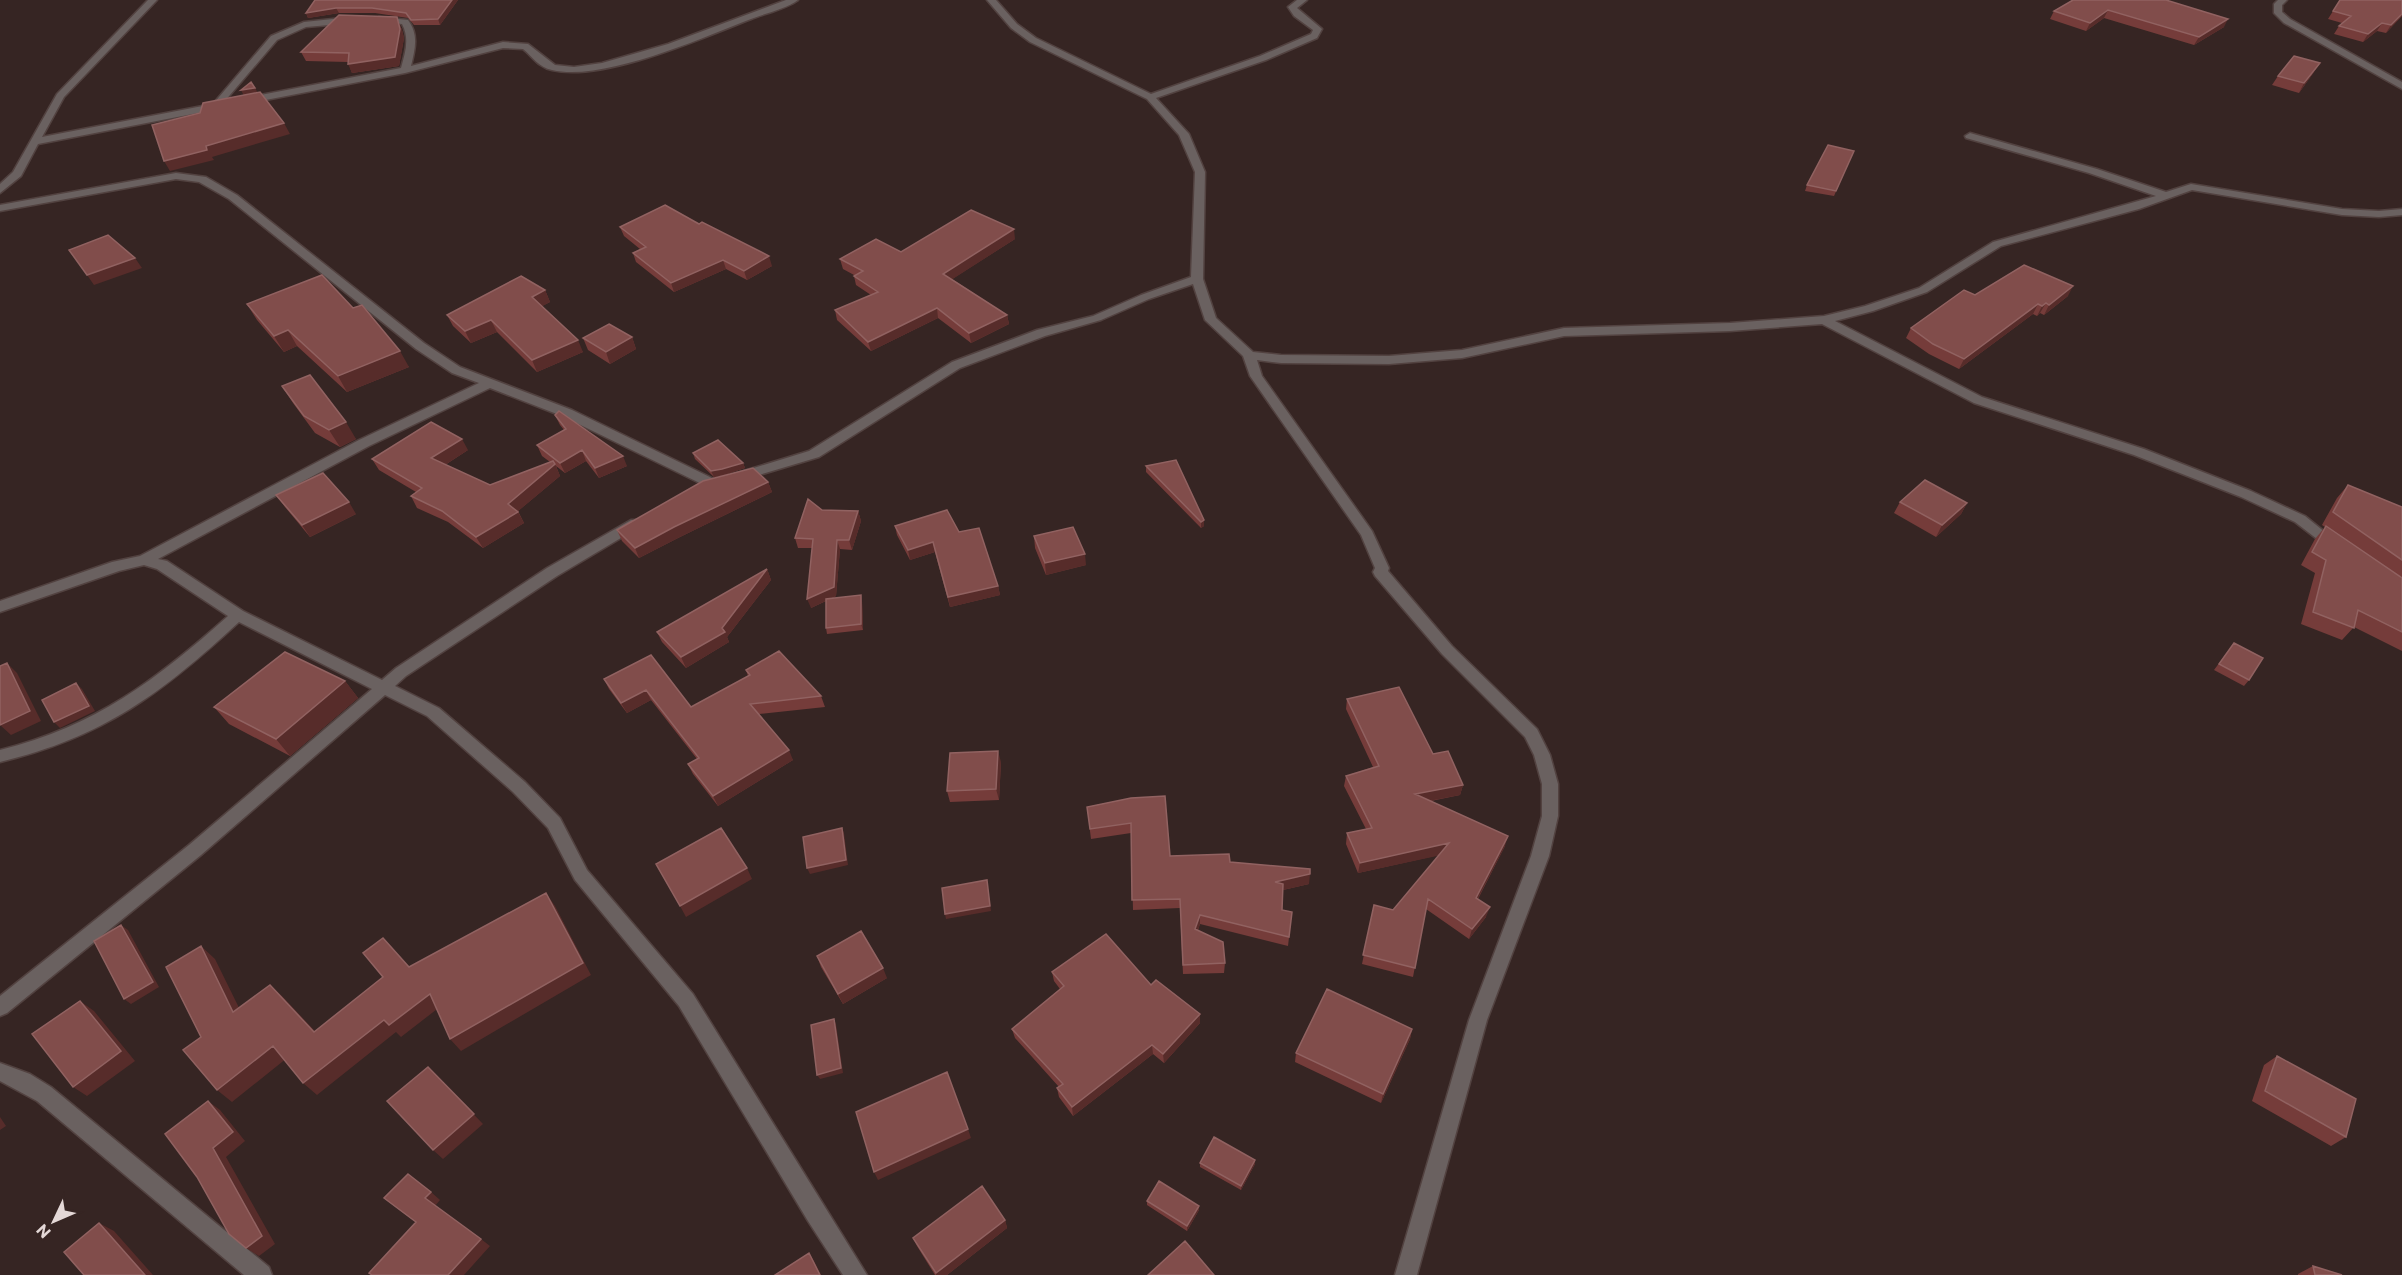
<svg xmlns="http://www.w3.org/2000/svg" width="2402" height="1275" viewBox="0 0 2402 1275" font-family="Commissioner,sans-serif">
<style>
.lines{fill:none;stroke-linecap:round;stroke-linejoin:round}
.street-casing{stroke:#524240;stroke-width:3}
.street{fill:#6a6160;fill-rule:evenodd}
.wall{fill:#753c3a}
.shaded-wall{fill:#572c2a}
.building{fill:#814d4b;stroke:#916261;stroke-width:1.5}
</style>
<rect width="100%" height="100%" fill="#362523"/>
<g class="lines">
<defs>
<path id="street" d="M148,0h9l-93,97 -22,40 171,-33 58,-68 33,-14 48,-5 4,3 -4,3 -46,4 -29,13 -53,62 177,-34c4,-15 9,-29 1,-44l-26,-2 -1,-2 4,-3 29,3c11,15 7,29 3,46l92,-24 25,2 27,21 19,2 28,-4 66,-19 118,-44h12c-12,9 -32,13 -47,19 -49,19 -148,63 -199,51 -13,-2 -20,-14 -29,-21l-20,-1 -98,25 -367,71 -17,32 -21,17v-9l13,-12 44,-78z
M987,0h9l21,24 19,14 115,56 109,-38 51,-22 2,-4 -19,-14 -6,-9 9,-7h10l-10,8 25,21 -5,9 -51,22 -110,38 33,36 16,38 -2,107 13,39 37,34 28,3 108,1 73,-6 102,-22 166,-5 94,-7 41,-10 54,-18 74,-46 163,-46 -67,-23 -123,-35 -1,-2 5,-3 127,36 69,23 25,-8 151,25 37,2 23,-2v6l-23,2 -37,-2 -150,-25 -53,19 -138,37 -74,46 -54,19 -38,10 147,76 162,52 107,42 54,25 37,30 -7,5 -5,-2 -35,-27 -54,-25 -107,-42 -160,-52 -152,-79 -92,7 -166,5 -102,22 -73,6 -108,-1 -24,-3 5,16 110,155 17,37 -1,3 64,75 85,83 13,26 8,29v32l-9,40 -62,164 -70,255h-22l74,-255 62,-164 11,-40v-32l-8,-29 -9,-18 -83,-83 -67,-78 -2,-4 2,-4 -14,-33 -111,-159 -7,-20 -38,-36 -12,-36 -44,15 -48,21 -56,16 -85,32 -141,89 -80,24 -7,-4 2,-3 75,-23 143,-89 85,-32 56,-14 48,-21 50,-18 4,-105 -16,-37 -32,-36 -117,-57 -19,-14z
M2278,0h9l-5,5v7l8,7 112,63v7l-118,-66 -10,-10v-9z
M176,173l30,4 31,18 187,148 36,24 112,43 146,71 2,3 -2,3h-10l-146,-71 -72,-28 -121,58 -211,113 9,2 76,50 139,69 14,-12 151,-100 84,-48h10l2,3 -2,3 -84,50 -151,100 -11,10 44,22 86,74 35,36 27,52 106,124 174,281h-24l-35,-54 -129,-215 -104,-126 -27,-52 -35,-36 -86,-76 -42,-21 -184,160 -194,158 -7,3v-20l189,-151 183,-156 -133,-67c-77,71 -135,115 -239,140v-12c96,-24 156,-70 228,-134l-71,-47 -13,-4 -25,6 -119,41v-11l112,-39 28,-6 219,-116 120,-57 -27,-10 -36,-24 -187,-150 -30,-17 -23,-3 -176,32v-6z
M0,1063l30,11 21,13 218,180 3,8h-28l-207,-174 -37,-20z"/>
</defs>
<use href="#street" class="street-casing"/>
<use href="#street" class="street"/>
</g>
<path class="wall" d="M315,0h143l-18,25h-26l-6,-7 -33,-5h-36l-31,5 -2,-5z
M2073,0l151,27 -30,18 -90,-27 -18,13 -36,-12 4,-8z
M2340,0h62v16l-16,17 -9,-2 -14,11 -29,-8 5,-8 3,-3 -14,-4z
M398,21l4,9 2,8 -5,28 -47,7 -4,-11 -42,-1 -5,-9z
M2314,72l-15,21 -27,-8 6,-9z
M1854,151l-20,45 -29,-5 2,-6z
M620,227l152,39 -25,14 -21,-11 -52,23 -38,-30 -3,-9 7,-4 -16,-13z
M1015,239l-63,40 55,36 2,9 -38,19 -33,-25 -67,33 -34,-31 -2,-10 36,-15 -15,-10 -2,-9v-1l-11,-6 -3,-10z
M545,290l5,12 -8,4 41,46 -46,20 -40,-40 -26,11 -18,-17 -6,-11z
M2068,296l-24,19 -4,-2 -3,3 -4,-2 -74,55 -30,-15 -23,-16 5,-10z
M247,304l106,4 56,59 -62,25 -50,-46 -13,6 -27,-32z
M632,337l4,12 -26,15 -22,-14 -5,-12z
M282,386l74,53 -16,8 -25,-14 -22,-30z
M555,415l72,51 -28,12 -13,-17 -21,12 -9,-7 4,10 -42,35 6,12 -41,25 -35,-26 -31,-14 -6,-12 5,-4 -37,-22 -7,-11 96,-9 -23,15 45,20 60,-23 -8,-6 -5,-11 27,-15 -4,-5z
M693,453l50,10 2,5 -21,7 -10,2 -19,-18z
M1176,460l28,66 -3,2 -55,-56v-6z
M768,482l4,10 -94,46 -39,20 -17,-17 -5,-11z
M2348,485l54,22v144l-48,-24 -12,13 -41,-16 14,-51 -14,-8 14,-26 10,-12 -3,-2 15,-27z
M276,495l80,19 -46,23 -25,-30z
M1900,502l67,1 -6,11 -25,23 -42,-24z
M822,510l36,1 3,10 -9,29 -12,-1 -4,47 -3,2 29,3 1,29 -36,4 -1,-6v-27l-15,7 1,-60h-14l-3,-10z
M895,526l64,6 39,54 2,9 -50,12 -15,-55 -25,8 -13,-25z
M1034,536l52,29 -40,10 -11,-27z
M767,569l4,11 -44,57 2,5 -43,26 -24,-26 -5,-10z
M2234,643l15,37 -5,6 -30,-16z
M651,655l40,52 57,-31 -2,-6 75,26 4,11 -66,7 34,46 -75,46 -25,-32 -5,-10 9,-5 -46,-59 -24,13 -18,-24 -5,-10z
M345,681l13,17 -68,58 -61,-32 -15,-17z
M1347,699l86,55 30,31 -3,10 -29,6 74,45 -27,53 8,18 -17,22 -43,-30 -13,68 -51,-13 12,-59 19,5 46,-55 -81,18 -12,-29 1,-11 19,-4 -22,-43 2,-10 27,-9 -27,-58z
M1001,762l-2,38 -49,2 -3,-11z
M1131,798l39,58 60,6 79,22 -26,6 -1,20 10,2 -4,34 -88,-22 -2,6 27,33 -1,10 -41,1 -3,-66 -47,2 -2,-77 -40,6 -4,-32z
M817,956l70,22 -44,26 -22,-37z
M1052,972l99,13 49,38 -36,40 -11,-9 -80,62 -14,-19 -2,-9 2,-1 -44,-49 -3,-9 48,-40 -6,-8z
M1412,1029l-2,10 -29,64 -86,-41 1,-9z
M2277,1056l69,81 -15,9 -79,-45 12,-36z
M1255,1160v4l-14,26 -41,-23v-4z
M1147,1201l52,5v4l-12,21 -40,-26z
M1005,1220l2,8 -60,47h-12l-18,-29 -4,-8z
M2313,1266l29,9h-44v-1z"/>
<path class="shaded-wall" d="M452,0h6l-18,25 -2,-6z
M336,8l3,5 -31,5 -2,-5z
M2108,10l-4,8 -18,13 4,-8z
M2402,14v2l-16,17 5,-8z
M2228,19l-4,8 -30,18 5,-8z
M398,21l4,9 2,8 -5,28 -47,7 -4,-9z
M2382,23l-5,8 -14,11 5,-8z
M2320,63l-6,9 -15,21 5,-10z
M255,88l3,5 -14,3 -3,-6z
M284,123l6,11 -78,23 2,3 -44,11 -6,-10 42,-15z
M1014,229l1,10 -70,45 -2,-10z
M769,256l3,10 -25,14 -3,-9z
M135,258l7,10 -48,17 -7,-10z
M723,260l3,9 -52,23 -3,-9z
M2073,286l-5,10 -24,19 5,-10z
M545,290l5,12 -13,7 -5,-12z
M2046,303l-6,10 -3,3 5,-10z
M2038,304l-5,10 -74,55 5,-10z
M937,308l1,10 -67,33 -3,-9z
M1007,315l2,9 -38,19 -2,-10z
M491,320l6,12 -26,11 -6,-12z
M288,330l9,16 -13,6 -10,-16z
M632,337l4,12 -26,15 -4,-12z
M578,340l5,12 -46,20 -5,-12z
M400,351l9,16 -62,25 -9,-16z
M346,422l10,17 -16,8 -11,-17z
M462,439l6,11 -31,20 -6,-12z
M582,450l4,11 -21,12 -5,-10z
M623,456l4,10 -28,12 -4,-10z
M743,463l2,5 -21,7 -10,2 -3,-6z
M555,464l5,12 -43,36h1l6,11 -41,25 -7,-11 32,-33z
M768,482l4,10 -94,46 -39,20 -4,-10 39,-21z
M349,502l7,12 -46,23 -8,-12z
M1967,503l-6,11 -25,23 6,-12z
M858,511l3,10 -9,29 -3,-10z
M1204,520v6l-3,2v-6z
M837,540l3,9 -4,47 -25,12 -4,-9z
M933,542l2,10 -25,8 -2,-10z
M1085,554l1,11 -40,10 -1,-12z
M767,569l4,11 -44,57 2,5 -43,26 -5,-11 41,-29z
M998,586l2,9 -50,12 -2,-10z
M861,595l1,6 1,29 -2,-6z
M7,663l10,10 24,48 -30,14 -11,-10z
M345,681l13,17 -68,58 -14,-17z
M76,683l6,6 13,22 -35,17 -6,-6z
M646,690l5,10 -24,13 -6,-10z
M789,750l4,10 -75,46 -5,-10z
M998,751l3,11 -2,38 -3,-11z
M1463,785l-3,10 -47,9 2,-10z
M842,828l2,5 4,32 -38,9 -3,-6z
M1508,836l-3,10 -32,62 3,-10z
M1449,843l-3,11 -88,19 2,-10z
M747,868l5,11 -66,38 -6,-11z
M1310,874l-1,10 -35,8 1,-10z
M987,880l4,31 -45,8 -1,-5z
M546,893l9,13 36,69 -130,76 -11,-12z
M1490,907l-4,10 -17,22 3,-10z
M1200,915v9l-5,14v-9z
M121,925l7,5 31,57 -28,17 -7,-5z
M201,946l14,13 32,65 -14,-12z
M883,968l4,10 -44,26 -5,-10z
M270,985l13,12 44,47 -13,-12z
M430,994l11,12 -40,31 -5,-5 -79,63 -14,-12 81,-63z
M80,1001l14,10 41,50 -48,35 -14,-9z
M1200,1014v9l-36,40 -1,-9z
M834,1019l2,5 7,49 -23,6 -3,-4z
M1412,1029l-2,10 -29,64 2,-9z
M1152,1045l1,9 -80,62 -1,-9z
M273,1046l14,12 -55,44 -15,-12z
M428,1067l55,57 -40,35 -10,-9z
M208,1101l12,9 25,31 -19,16 49,87 -16,12 -13,-8 -33,-100z
M0,1117l6,9 -6,4z
M968,1129l3,9 -93,42 -4,-8z
M1255,1160v4l-14,26v-4z
M431,1192l9,8 -5,6 -10,-8z
M1199,1206v4l-12,21v-5z
M1005,1220l2,8 -60,47h-11v-2z
M99,1223l15,8 39,44h-8z
M481,1239l9,7 -26,29h-16z
M809,1253l5,8 7,14h-1z"/>
<path class="building" d="M315,0h137l-14,19 -27,1 -5,-7 -34,-5h-36l-30,5z
M2073,0h93l62,19 -29,18 -91,-27 -18,13 -36,-12z
M2340,0h62v14l-11,11 -9,-2 -14,11 -29,-8 12,-10 -18,-5z
M339,15l58,2 3,12 -5,28 -47,7 1,-11 -48,-1z
M2294,56l26,7 -16,20 -26,-7z
M251,82l4,6 -14,2z
M260,92l24,31 -78,23 1,4 -43,11 -12,-36 48,-12 3,-10z
M1828,145l26,6 -18,40 -29,-6z
M665,205l34,19 3,-2 67,34 -25,15 -21,-11 -52,23 -38,-30 13,-6 -26,-20z
M971,210l43,19 -71,45 64,41 -38,18 -32,-25 -69,34 -33,-32 43,-18 -24,-16 9,-5 -23,-12 36,-20 25,13z
M108,235l27,23 -48,17 -18,-25z
M2024,265l49,21 -24,19 -3,-2 -4,3 -4,-2 -74,55 -31,-15 -22,-16 53,-38 11,5z
M322,275l31,33 9,-3 38,46 -62,25 -50,-46 -14,6 -27,-32z
M521,276l24,14 -13,7 46,43 -46,20 -41,-40 -26,11 -18,-16z
M609,324l23,13 -26,15 -23,-14z
M310,375l36,47 -17,8 -25,-14 -22,-30z
M559,411l64,45 -28,12 -13,-18 -22,13 -23,-18 29,-16 -11,-14z
M431,422l31,17 -31,19 59,27 63,-24 2,3 -47,40 10,8 -42,25 -34,-26 -31,-15 11,-8 -50,-29z
M718,440l25,23 -21,6 -11,2 -18,-18z
M1176,460l28,60 -3,2 -55,-56z
M753,468l15,14 -94,45 -39,21 -18,-18 86,-49z
M323,473l26,29 -47,23 -26,-30z
M1925,480l42,23 -25,22 -42,-23z
M2348,485l54,22v53l-69,-48z
M808,499l14,11 36,1 -9,29h-12l-3,47 -27,12 6,-60 -18,-1z
M947,510l12,22 20,-4 19,58 -50,11 -15,-55 -25,8 -13,-24z
M2326,526l76,52v54l-44,-22 -4,18 -41,-16 13,-52 -14,-8z
M1073,527l12,27 -40,9 -11,-27z
M767,569l-45,59 3,4 -44,25 -24,-25z
M861,595v29l-35,4v-29z
M2234,643l29,15 -14,22 -30,-16z
M779,651l42,45 -71,8 39,46 -76,46 -25,-32 11,-6 -53,-68 -25,13 -17,-24 47,-24 40,52 59,-32 -4,-5z
M285,652l60,29 -69,58 -62,-32z
M7,663l23,48 -30,14v-59z
M76,683l13,23 -35,16 -12,-22z
M1399,687l34,67 15,-3 15,34 -48,9 93,42 -32,62 14,9 -18,22 -44,-30 -13,69 -52,-13 11,-50 19,5 56,-67 -89,20 -13,-30 25,-5 -26,-52 33,-10 -32,-67z
M998,751l-2,38 -49,2 3,-38z
M1165,796l5,60 59,-2 1,8 80,7v5l-35,8 8,2 -1,26 10,2 -3,25 -89,-22 -5,14 28,13 2,21 -42,2 -3,-66 -48,1 -1,-77 -41,6 -3,-22 44,-9z
M721,828l26,40 -67,38 -24,-42z
M842,828l4,32 -39,8 -4,-31z
M987,880l3,26 -45,8 -3,-26z
M546,893l37,70 -133,76 -20,-45 -41,31 -5,-5 -81,63 -30,-37 -56,44 -34,-40 18,-13 -35,-70 35,-21 32,66 37,-27 44,47 69,-55 -20,-24 20,-15 26,29z
M121,925l32,57 -29,17 -30,-58z
M861,931l22,37 -45,26 -21,-38z
M1106,934l45,51 5,-5 44,34 -37,40 -11,-9 -80,62 -15,-19 6,-4 -51,-55 52,-43 -12,-14z
M1327,989l85,40 -29,65 -87,-41z
M80,1001l41,50 -48,36 -41,-53z
M834,1019l7,49 -24,7 -6,-50z
M2277,1056l79,43 -10,38 -81,-46z
M428,1067l46,47 -41,36 -46,-49z
M947,1072l21,57 -94,43 -18,-60z
M208,1101l25,31 -20,16 49,88 -16,12 -17,-14 -32,-57 -32,-43z
M1214,1137l41,23 -14,26 -41,-23z
M408,1174l23,18 -6,6 56,41 -33,36h-76l-3,-2 47,-51 -32,-24z
M1159,1181l40,25 -12,20 -40,-25z
M982,1186l23,34 -69,53 -23,-35z
M99,1223l46,52h-61l-20,-23z
M1185,1241l29,34h-66z
M809,1253l11,22h-45z
M2313,1266l29,9h-27z"/>
<g transform="translate(54 1221) rotate(226)" stroke="#362523" stroke-width="4.5" paint-order="stroke">
<path d="M0-4.5L10 22L0 15L-10 22Z" fill="#e4d8d7"/>
<text y="-9" font-size="16" font-weight="bold" text-anchor="middle" fill="#e4d8d7">N</text>
</g>
</svg>
